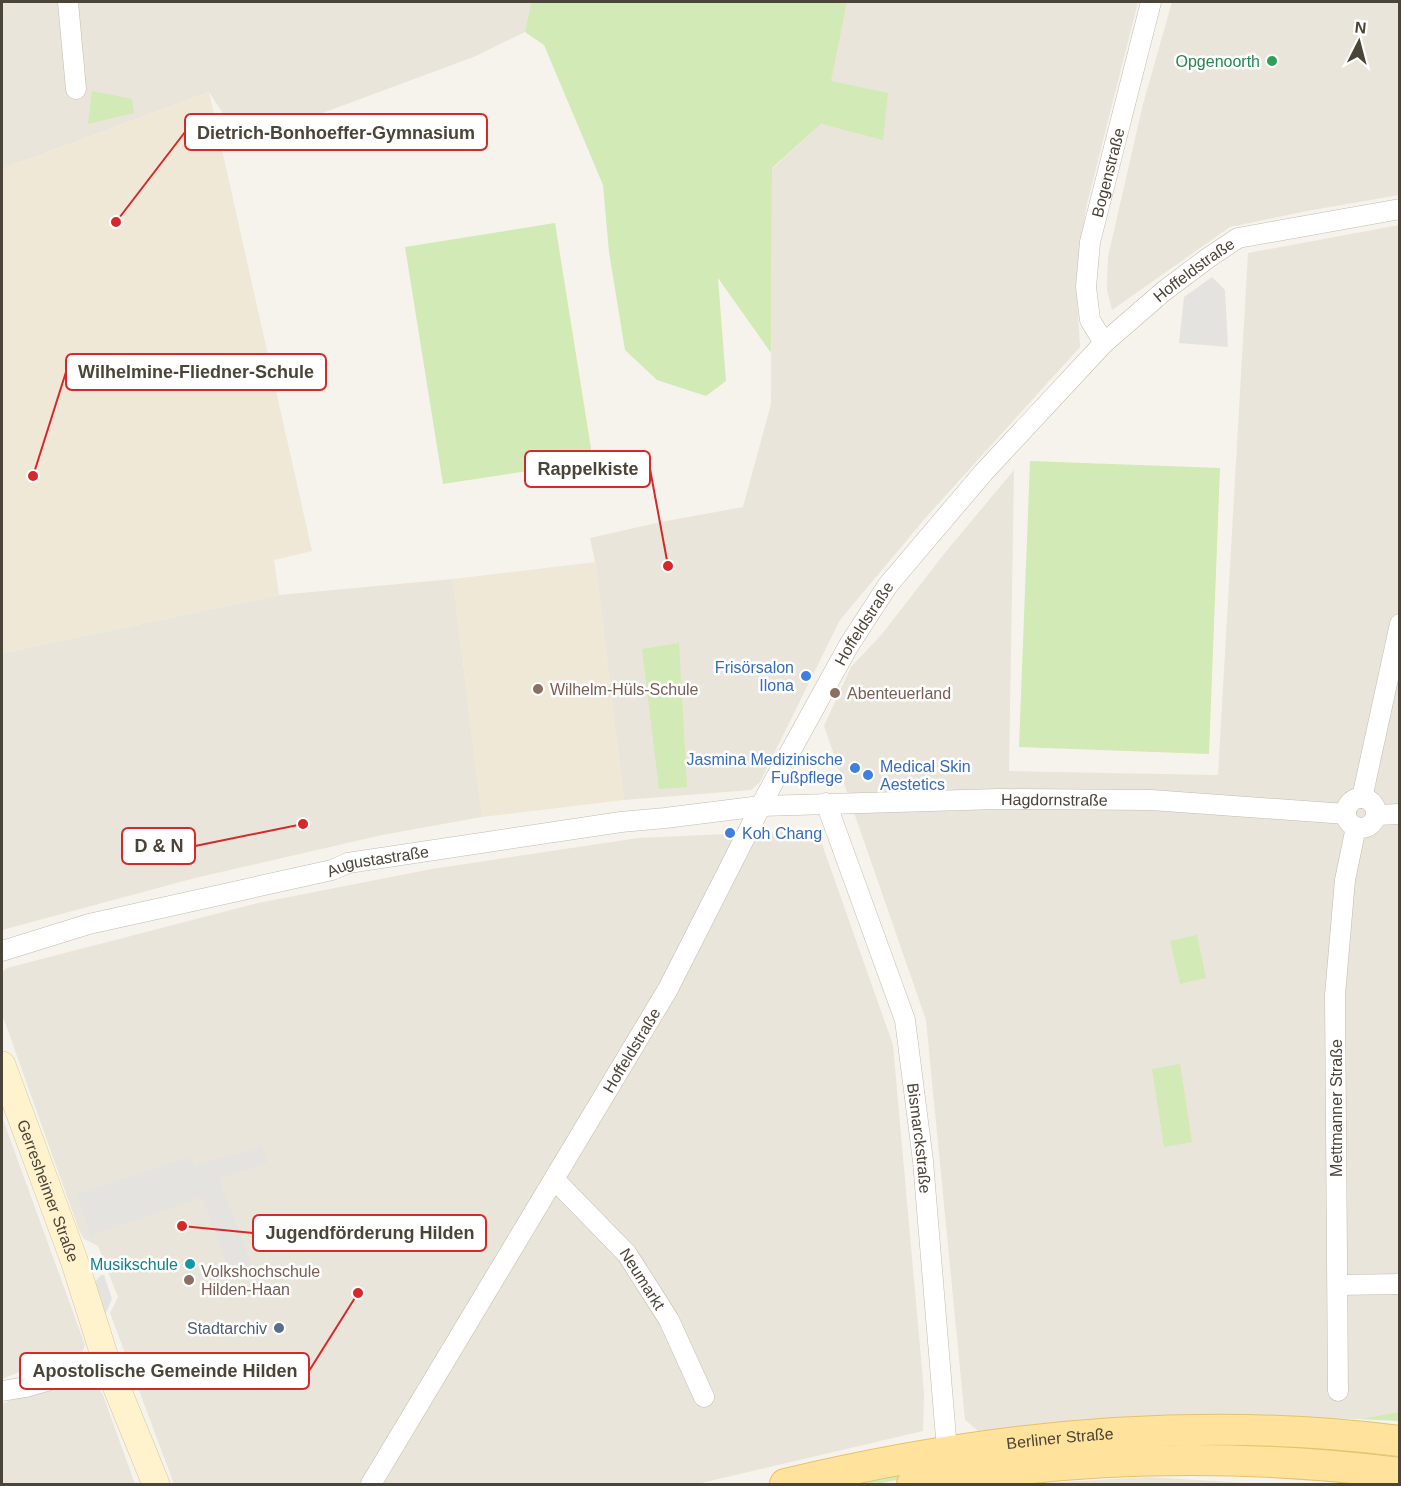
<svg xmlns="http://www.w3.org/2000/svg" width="1401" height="1486" viewBox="0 0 1401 1486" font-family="Helvetica,sans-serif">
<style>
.residential{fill:#eae5da}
.education{fill:#efe8d6}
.green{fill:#d2eab5}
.parking{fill:#e5e3e0}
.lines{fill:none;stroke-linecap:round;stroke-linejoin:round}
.street-casing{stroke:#c2bbae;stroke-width:21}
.secondary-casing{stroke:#d6c79b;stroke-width:28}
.primary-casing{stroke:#e6c16a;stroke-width:32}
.street{stroke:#fff;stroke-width:20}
.secondary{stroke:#fff3cd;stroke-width:27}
.primary{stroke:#ffe39c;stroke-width:30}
.leisure-dot{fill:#2e9e5b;stroke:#fff;stroke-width:2}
.shop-dot{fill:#3f7fe0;stroke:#fff;stroke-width:2}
.education-dot{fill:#8d6e63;stroke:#fff;stroke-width:2}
.culture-dot{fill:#0f9aa8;stroke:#fff;stroke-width:2}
.service-dot{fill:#5c6f8a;stroke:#fff;stroke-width:2}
.labels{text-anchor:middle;stroke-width:5;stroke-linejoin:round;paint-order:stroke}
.leisure-label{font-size:16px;fill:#27864d;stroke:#fff;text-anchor:end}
.street-label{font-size:16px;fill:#4b4439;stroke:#fff}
.shop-label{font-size:16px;fill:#366cbe;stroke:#fff;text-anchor:end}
.education-label{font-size:16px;fill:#785e54;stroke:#fff;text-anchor:start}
.culture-label{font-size:16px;fill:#0d838f;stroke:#fff;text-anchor:end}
.service-label{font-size:16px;fill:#4e5e75;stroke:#fff;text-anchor:end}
.leader{fill:none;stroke:#d62828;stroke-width:2}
.callout-dot{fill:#d62828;stroke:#fff;stroke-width:2}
.callout{fill:#fff;stroke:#d62828;stroke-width:2}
.callout-label{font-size:18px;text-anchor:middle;font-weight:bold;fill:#4b4439}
</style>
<rect width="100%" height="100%" fill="#f6f3ec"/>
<path class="residential" d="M2,2h529l-6,30 -49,24 -234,87 -33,-51 -207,77z
M847,2h291l-52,206 -10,74 4,65 -152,168 -88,105 -80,162 -9,8 -127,10 -29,-238 -5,-24 71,-16 82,-15 28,-103 1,-235 49,-45 62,15 -53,-58z
M1172,2h227v193l-92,16 -77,16 -118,83 -5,-20 1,-33 35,-153z
M1399,225v1187l-40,7 -208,-3 -173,15 -13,-11 -39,-400 -102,-294 27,-59 31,-33 62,-80 70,-84 -5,301 209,4 30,-522z
M453,579l29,238 -100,18 -187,43 -193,52v-277l277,-58z
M817,830l76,215 31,347 -1,39 -226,53h-523l-64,-171 8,-16 -20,-51 -14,-7 -5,-9 -77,-216v-42l5,-4 251,-65 174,-34 206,-31z
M2,1117l83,228 -3,9 -8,4 -37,7 -35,14z
M82,1380l16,7 5,8 32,89h-133v-80l16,-7z
M1148,1477l115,7h-235z"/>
<path class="education" d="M209,92l103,459 -38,9 5,35 -277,58v-484z
M595,562l29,238 -142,17 -29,-238z"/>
<path class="green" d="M531,2h316l-16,79 57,12 -5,47 -62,-16 -49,44 -1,185 -53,-75 8,103 -20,15 -49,-16 -32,-30 -16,-98 -6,-67 -59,-140 -19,-13z
M92,91l40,8 2,14 -46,11z
M555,223l38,238 -150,23 -38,-237z
M1030,461l190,7 -11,286 -190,-7z
M679,643l8,144 -28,2 -17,-140z
M1197,935l9,43 -26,6 -10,-43z
M1180,1064l12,78 -28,5 -12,-78z
M1399,1412v9l-40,-2z
M893,1467l20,10 -37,7h-62z"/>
<path class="parking" d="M1212,277l13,13 3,57 -49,-4 5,-46z
M262,1146l5,17 -48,15 35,92 -22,8 -30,-81 -111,39 -15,-42 115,-38 3,10z
M101,1275h3l8,24 -7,16 -12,-31z"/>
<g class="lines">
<defs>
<g id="street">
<path d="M68,2l8,87"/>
<path id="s1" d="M1104,343l-14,-23 -4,-33 4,-45 61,-240"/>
<path d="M1362,798l38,-174"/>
<circle cx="1361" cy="813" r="15"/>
<path id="s2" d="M826,803l79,217 18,141 25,301"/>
<path d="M1376,815l24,-1"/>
<path id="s3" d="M2,951l87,-27 243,-54 16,-7 273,-41 44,-4 96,-12 237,-7 153,1 195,14"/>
<path id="s4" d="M554,1179l73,75 42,66 35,77"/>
<path d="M1338,1285l62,-1"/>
<path d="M2,1391l24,-4 81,-23"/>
<path d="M1338,1391l-3,-396 10,-115 11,-53"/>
<path id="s5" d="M371,1484l297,-495 99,-195 82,-149 39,-60 95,-112 121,-130 60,-52 44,-33 30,-20 162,-29"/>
</g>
<g id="secondary">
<path id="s6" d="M2,1065l72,195 33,104 49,120"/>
</g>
<g id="primary">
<path id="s7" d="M785,1484c200,-48 409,-69 615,-43"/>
<path d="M912,1484c161,-28 326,-31 488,-11"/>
</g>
</defs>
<use href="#street" class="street-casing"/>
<use href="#secondary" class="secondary-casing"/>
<use href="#primary" class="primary-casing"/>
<use href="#street" class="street"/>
<use href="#secondary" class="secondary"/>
<use href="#primary" class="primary"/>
</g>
<circle class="leisure-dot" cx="1272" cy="61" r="6"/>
<g class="shop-dot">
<circle cx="806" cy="676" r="6"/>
<circle cx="855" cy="768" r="6"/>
<circle cx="868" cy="775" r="6"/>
<circle cx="730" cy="833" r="6"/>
</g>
<g class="education-dot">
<circle cx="538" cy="689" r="6"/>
<circle cx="835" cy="693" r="6"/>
<circle cx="189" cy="1280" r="6"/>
</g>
<circle class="culture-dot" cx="190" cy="1264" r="6"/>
<circle class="service-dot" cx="279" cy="1328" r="6"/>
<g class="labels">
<g class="leisure-label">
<text x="1260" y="67">Opgenoorth</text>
</g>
<g class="street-label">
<text dy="6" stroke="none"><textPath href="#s1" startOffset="177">Bogenstraße</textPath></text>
<text dy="6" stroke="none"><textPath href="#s5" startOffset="1478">Hoffeldstraße</textPath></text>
<text dy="6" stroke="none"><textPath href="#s5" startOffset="992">Hoffeldstraße</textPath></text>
<text dy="6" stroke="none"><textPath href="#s3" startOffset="1068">Hagdornstraße</textPath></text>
<text dy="6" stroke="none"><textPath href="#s3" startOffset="387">Augustastraße</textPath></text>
<text dy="6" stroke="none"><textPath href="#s5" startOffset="506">Hoffeldstraße</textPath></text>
<text transform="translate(1336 1108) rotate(-90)" y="6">Mettmanner Straße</text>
<text dy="6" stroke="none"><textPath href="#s2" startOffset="350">Bismarckstraße</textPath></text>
<text dy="6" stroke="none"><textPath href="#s6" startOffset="134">Gerresheimer Straße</textPath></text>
<text dy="6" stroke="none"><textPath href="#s4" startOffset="134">Neumarkt</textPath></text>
<text dy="6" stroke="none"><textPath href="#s7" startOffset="279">Berliner Straße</textPath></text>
</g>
<g class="shop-label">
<text x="794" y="673">Frisörsalon<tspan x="794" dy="18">Ilona</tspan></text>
<text x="843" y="765">Jasmina Medizinische<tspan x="843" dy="18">Fußpflege</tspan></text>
<text x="880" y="772" text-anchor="start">Medical Skin<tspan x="880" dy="18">Aestetics</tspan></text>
<text x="742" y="839" text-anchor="start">Koh Chang</text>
</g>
<g class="education-label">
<text x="550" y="695">Wilhelm-Hüls-Schule</text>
<text x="847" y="699">Abenteuerland</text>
<text x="201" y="1277">Volkshochschule<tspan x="201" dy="18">Hilden-Haan</tspan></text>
</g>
<g class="culture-label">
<text x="178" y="1270">Musikschule</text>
</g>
<g class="service-label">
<text x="267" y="1334">Stadtarchiv</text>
</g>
</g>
<path class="leader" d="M116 222L185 132M33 476L66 372M668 566L650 469M303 824L195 846M182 1226L253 1233M358 1293L309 1371"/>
<g class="callout-dot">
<circle cx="116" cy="222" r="6"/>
<circle cx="33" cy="476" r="6"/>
<circle cx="668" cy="566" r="6"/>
<circle cx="303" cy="824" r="6"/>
<circle cx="182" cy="1226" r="6"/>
<circle cx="358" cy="1293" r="6"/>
</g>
<g class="callout">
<rect x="185" y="114" width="302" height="36" rx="6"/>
<rect x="66" y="354" width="260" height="36" rx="6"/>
<rect x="525" y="451" width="125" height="36" rx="6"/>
<rect x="122" y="828" width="73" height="36" rx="6"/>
<rect x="253" y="1215" width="233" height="36" rx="6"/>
<rect x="20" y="1353" width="289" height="36" rx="6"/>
</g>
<g class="callout-label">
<text x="336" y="139">Dietrich-Bonhoeffer-Gymnasium</text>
<text x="196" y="378">Wilhelmine-Fliedner-Schule</text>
<text x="588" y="475">Rappelkiste</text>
<text x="159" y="852">D &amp; N</text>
<text x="370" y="1239">Jugendförderung Hilden</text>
<text x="165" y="1377">Apostolische Gemeinde Hilden</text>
</g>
<rect width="1401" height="1486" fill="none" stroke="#4b4439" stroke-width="6"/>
<g transform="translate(1359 42) rotate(6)" stroke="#ffffff" stroke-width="4.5" paint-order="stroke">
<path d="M0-4.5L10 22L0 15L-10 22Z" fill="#4b4439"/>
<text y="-9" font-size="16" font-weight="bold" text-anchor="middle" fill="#4b4439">N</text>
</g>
</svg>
